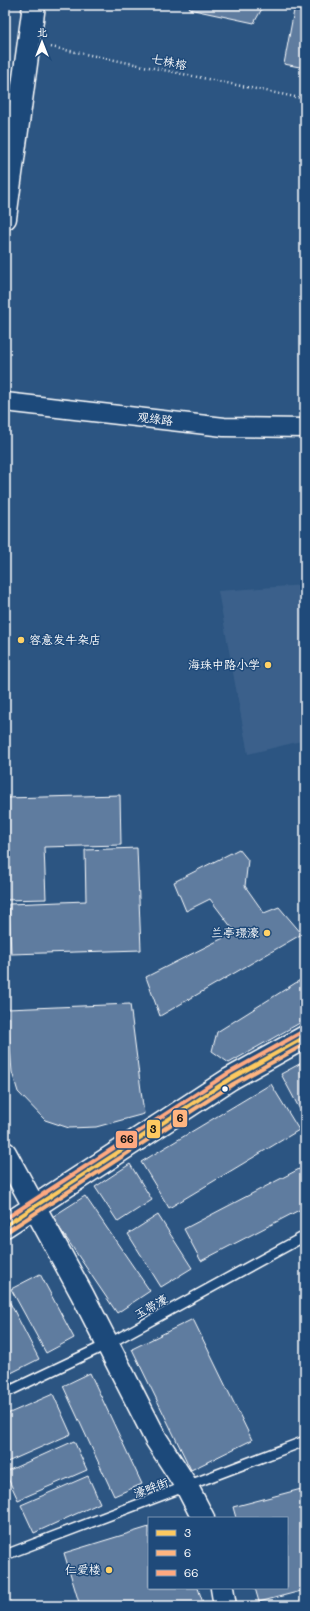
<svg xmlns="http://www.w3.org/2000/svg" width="310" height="1611" viewBox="0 0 310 1611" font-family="Mali,'LXGW WenKai TC',sans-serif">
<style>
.built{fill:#3b618b}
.building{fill:#5e7c9f;stroke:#fff}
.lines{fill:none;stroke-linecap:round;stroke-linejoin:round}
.lane-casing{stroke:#fff;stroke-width:12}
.street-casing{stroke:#fff;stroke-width:21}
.secondary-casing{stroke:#fff;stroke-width:25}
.path{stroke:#fff;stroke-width:2.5;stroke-dasharray:1 3;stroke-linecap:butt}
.lane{stroke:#1f4a7a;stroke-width:9}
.street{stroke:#1f4a7a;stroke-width:18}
.secondary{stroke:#1f4a7a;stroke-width:22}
.bus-1-casing{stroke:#1f4a7a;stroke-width:7}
.bus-2-casing{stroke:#1f4a7a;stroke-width:7}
.bus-3-casing{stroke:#1f4a7a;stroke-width:7}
.bus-1{stroke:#fdc960;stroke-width:4}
.bus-2{stroke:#ffb580;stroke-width:4}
.bus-3{stroke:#ffa980;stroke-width:4}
.poi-dot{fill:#ffd166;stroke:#1f4a7a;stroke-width:1.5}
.bus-dot{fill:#fff;stroke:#1f4a7a;stroke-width:1.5}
.labels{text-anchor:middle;stroke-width:3;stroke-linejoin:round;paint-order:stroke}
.street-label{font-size:12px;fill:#fff;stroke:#1f4a7a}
.poi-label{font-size:12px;fill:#fff;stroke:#1f4a7a;text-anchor:end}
.line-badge{stroke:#1f4a7a;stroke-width:1.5}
.pale-badge-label{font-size:11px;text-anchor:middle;font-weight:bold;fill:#111}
</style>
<rect width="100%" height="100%" fill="#2c5582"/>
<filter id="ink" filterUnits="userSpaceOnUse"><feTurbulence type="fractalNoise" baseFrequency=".025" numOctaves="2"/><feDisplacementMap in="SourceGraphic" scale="8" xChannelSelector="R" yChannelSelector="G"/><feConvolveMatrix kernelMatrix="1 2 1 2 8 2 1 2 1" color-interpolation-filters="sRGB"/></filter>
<g filter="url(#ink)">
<path class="built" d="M305,585v155l-57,14 -30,-163z"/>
<path class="building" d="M190,5h74l-10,18 -65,-14z
M295,5h10v63l-21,-4z
M120,795l1,50 -77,2 2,52 -41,1v-102z
M137,848l4,102 -130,4 -2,-50 77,-3 -1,-51z
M239,849l9,11 -3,26 19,27 15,-6 23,27 -142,82 -14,-39 89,-45 -25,-33 -24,12 -12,-29z
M305,977v43l-76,43 -17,-12 5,-19z
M130,1004l14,110 -48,13 -27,1 -24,-8 -27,-28 -6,-20 -5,-63z
M305,1061v58l-24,-45z
M271,1084l28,46 -130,78 -28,-46z
M130,1164l22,36 -34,22 -23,-35z
M305,1166v41l-104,54 -17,-32z
M85,1196l65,95 -33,22 -65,-96z
M158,1215l34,53 -31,19 -33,-53z
M40,1274l34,64 -28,15 -35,-64z
M5,1293l34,66 -34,17z
M193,1319l59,121 -61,30 -59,-121z
M90,1373l52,111 -28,12 -51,-110z
M53,1394l18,40 -66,29v-48z
M74,1441l13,29 -69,30 -13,-28z
M88,1476l12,27 -66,30 -13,-28z
M305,1488v102l-46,12 -4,-14h32v-70h-51l-3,-11z
M149,1527v61h49l6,18h-124l-16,-53z"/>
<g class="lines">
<defs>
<path id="lane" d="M5,1393l103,-49 197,-108
M5,1555l300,-114"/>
<path id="street" d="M5,402l219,25 81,1"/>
<path id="secondary" d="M5,218l29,-213
M5,1153l77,141 74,145 31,48 16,31
M5,1226l225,-147 75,-42
M222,1588l3,18"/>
</defs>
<use href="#lane" class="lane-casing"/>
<use href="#street" class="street-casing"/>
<use href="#secondary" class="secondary-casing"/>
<path class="path" d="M51,47l254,52"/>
<use href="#lane" class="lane"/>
<use href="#street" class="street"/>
<use href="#secondary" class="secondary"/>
<defs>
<path id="bus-1" d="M5,1226l225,-147 75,-42"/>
<path id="bus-2" d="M8,1231l225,-147 72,-40"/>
<path id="bus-3" d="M5,1219l222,-145 75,-42"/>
</defs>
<use href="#bus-1" class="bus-1-casing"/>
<use href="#bus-2" class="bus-2-casing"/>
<use href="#bus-3" class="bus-3-casing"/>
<use href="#bus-1" class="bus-1"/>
<use href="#bus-2" class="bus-2"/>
<use href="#bus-3" class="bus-3"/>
</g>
</g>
<g class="poi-dot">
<circle cx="21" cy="640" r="4"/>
<circle cx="268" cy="665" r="4"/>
<circle cx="267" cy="933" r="4"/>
<circle cx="109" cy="1570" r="4"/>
</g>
<circle class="bus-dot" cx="225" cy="1089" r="3.5"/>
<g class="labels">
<g class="street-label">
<text transform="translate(169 62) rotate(12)" y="4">七株榕</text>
<text transform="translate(155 419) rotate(7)" y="4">观绿路</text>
<text transform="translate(151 1307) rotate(-29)" y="4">玉带濠</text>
<text transform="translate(151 1488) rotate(-20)" y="4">濠畔街</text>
</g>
<g class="poi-label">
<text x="29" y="644" text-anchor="start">容意发牛杂店</text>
<text x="260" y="669">海珠中路小学</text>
<text x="259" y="937">兰亭璟濠</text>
<text x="101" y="1574">仁爱楼</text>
</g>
</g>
<g class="line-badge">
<rect x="172" y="1109" width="16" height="19" rx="4" fill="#ffb580"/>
<rect x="146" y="1119" width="15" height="20" rx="4" fill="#fdc960"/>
<rect x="115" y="1130" width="23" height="19" rx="4" fill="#ffa980"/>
</g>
<g class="pale-badge-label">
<text x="180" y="1122">6</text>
<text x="153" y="1133">3</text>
<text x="127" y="1143">66</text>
</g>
<rect width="310" height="1611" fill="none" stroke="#1f4a7a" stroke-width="20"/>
<rect x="10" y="10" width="290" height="1591" fill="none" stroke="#fff" stroke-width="1.5" filter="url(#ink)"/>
<rect x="148" y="1517" width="140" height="72" fill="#1f4a7a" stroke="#7992af"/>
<rect x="156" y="1530" width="20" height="6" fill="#fdc960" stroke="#7992af"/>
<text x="184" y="1537" font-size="12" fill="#ffffff">3</text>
<rect x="156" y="1550" width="20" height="6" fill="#ffb580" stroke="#7992af"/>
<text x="184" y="1557" font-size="12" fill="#ffffff">6</text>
<rect x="156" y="1570" width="20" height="6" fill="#ffa980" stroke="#7992af"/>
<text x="184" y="1577" font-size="12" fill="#ffffff">66</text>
<g transform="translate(42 42)" stroke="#1f4a7a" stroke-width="3" paint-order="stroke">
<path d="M0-3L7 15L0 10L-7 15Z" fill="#ffffff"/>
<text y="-6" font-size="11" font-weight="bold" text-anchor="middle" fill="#ffffff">北</text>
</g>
</svg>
